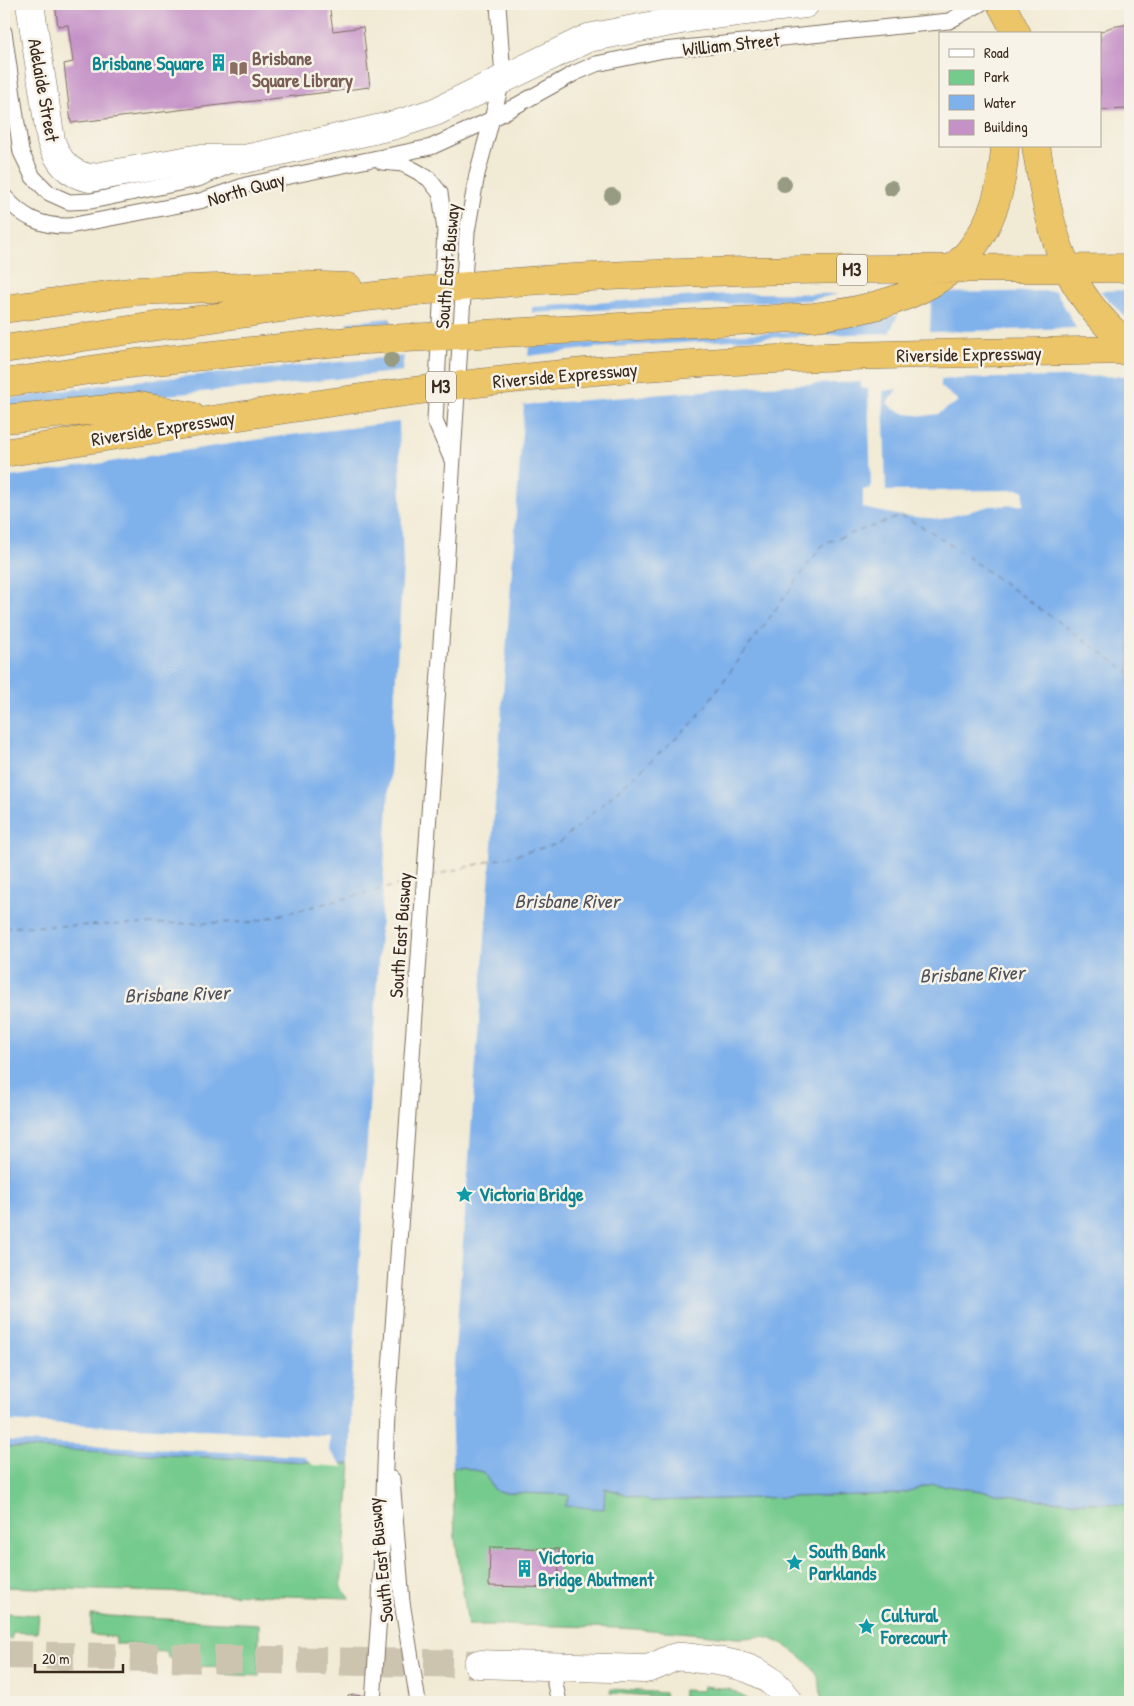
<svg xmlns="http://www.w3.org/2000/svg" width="1134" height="1706" viewBox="0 0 1134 1706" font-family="'Patrick Hand',sans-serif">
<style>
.green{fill:#75ca8d;stroke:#587a56}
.water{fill:#7fb1eb;stroke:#5d6e84}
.pier{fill:#f1ead4;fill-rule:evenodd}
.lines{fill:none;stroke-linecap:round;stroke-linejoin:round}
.ferry{stroke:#4f525c;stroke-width:1;stroke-dasharray:6 5;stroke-linecap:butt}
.building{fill:#c592c7}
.minor-tunnel{stroke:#cdc4b0;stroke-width:28;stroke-dasharray:28 14;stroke-linecap:butt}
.service-casing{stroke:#7b6d5e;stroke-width:17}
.minor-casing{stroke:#7b6d5e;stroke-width:29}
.motorway-casing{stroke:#7b6d5e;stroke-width:29}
.service{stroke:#fff;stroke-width:15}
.minor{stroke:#fff;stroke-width:28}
.motorway{stroke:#ecc569;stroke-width:28}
.tree{fill:#969b82}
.labels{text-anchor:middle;stroke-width:5;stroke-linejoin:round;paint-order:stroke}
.shield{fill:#f7f3e8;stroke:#73665b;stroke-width:1}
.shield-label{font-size:18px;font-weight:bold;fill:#3b2a1e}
.street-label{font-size:19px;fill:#3b2a1e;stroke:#f7f3e8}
.education-label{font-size:19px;font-weight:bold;fill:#785e54;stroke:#f7f3e8;text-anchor:start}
.culture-label{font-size:19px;font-weight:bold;fill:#0d838f;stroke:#f7f3e8;text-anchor:start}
.water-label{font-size:20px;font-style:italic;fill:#4f525c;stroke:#f7f3e8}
</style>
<rect width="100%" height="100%" fill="#f7f3e8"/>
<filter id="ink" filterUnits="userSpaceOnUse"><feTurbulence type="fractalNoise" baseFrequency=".02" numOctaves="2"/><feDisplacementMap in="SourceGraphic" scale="10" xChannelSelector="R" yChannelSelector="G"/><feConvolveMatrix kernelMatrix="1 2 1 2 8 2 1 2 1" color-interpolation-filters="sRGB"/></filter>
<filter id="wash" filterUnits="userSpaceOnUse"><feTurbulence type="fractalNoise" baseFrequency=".0096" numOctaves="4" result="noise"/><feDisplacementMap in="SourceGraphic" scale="20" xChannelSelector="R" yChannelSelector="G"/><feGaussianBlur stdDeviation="1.12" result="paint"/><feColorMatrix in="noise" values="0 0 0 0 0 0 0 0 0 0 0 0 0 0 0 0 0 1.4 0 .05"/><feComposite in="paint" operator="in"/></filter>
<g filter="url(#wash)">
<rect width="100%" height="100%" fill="#f1ead4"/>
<path class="green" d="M4,1447l347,17 -10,123 9,11 -346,-11z
M452,1467h10l21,5 11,17 4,3 73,3 -5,11 38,2v-20l46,13 248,-7 35,-10 110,16 87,5v197h-308c-2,-7 -1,-15 -3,-22 -6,-18 -32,-35 -48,-41 -13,-5 -22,0 -34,-1 -89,-11 -179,-13 -269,-13l-13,-88z
M4,1613l35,2 -2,18 -24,-1 -2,7 -7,-1z
M91,1615l168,9v52l-40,-2 1,-7 -26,-1v-6l-26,-2 -1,-6 -25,-1v-7h-26v-7l-25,-2z
M703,1686l26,3 24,13h-71l1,-12 19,1z
M611,1689l54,4v4l-55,-4z"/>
<path class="water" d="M1130,276v1229l-87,-5 -110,-16 -35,10 -248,7 -45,-13 -1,21 -39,-3 5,-11 -72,-3 -4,-3 -11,-17 -21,-5 -111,-3 -347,-17v-1092l378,-47 23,35 156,-55z"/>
<path class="pier" d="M1130,274v16l-30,1 30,31v54l-189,3v8l18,14 -21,13 -14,2 -17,-2 -13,-5 -7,-6 10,-14 -14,2 3,100 138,-1 -1,15 -33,1 -49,13 -39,-3 -39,-8v-18l8,-2 -3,-99 -7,-1v-6l-96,4 -241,19 -73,1000 2,65 -102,-3v-69l52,-832 -4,-144 -117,14 -278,42v-69l279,-24 119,-14 2,-15 -290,27 -110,16v-47l380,-45 8,11 -44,4 -1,4 48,-3 11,17 155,-54zM1056,291l20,37 -146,4 1,-31 12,-8zM742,293l97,1 -29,6 -278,13v-6zM898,315l-9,18 -70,2 -224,13 -67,8 1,-10 267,-15 60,-7z
M4,1421l326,15 -1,14 15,17 -31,-2 -9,-9 -300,-15z"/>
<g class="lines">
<path class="ferry" d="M431,876l127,-32 135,-121 131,-180 78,-27 33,18 195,139
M4,927l248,-5 166,-42"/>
</g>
<g id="blocks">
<path class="building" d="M55,4h274l4,27 30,-4 7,60 -299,36 -7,-59 9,-2 -5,-37 -10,1z
M1130,24v85l-30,1v-78l11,-5z
M490,1547l69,2 -1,39 -69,-2z
M353,1695l13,1v6h-18v-6z"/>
</g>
</g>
<g filter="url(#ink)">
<use href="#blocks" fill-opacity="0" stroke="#7b6d5e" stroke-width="1"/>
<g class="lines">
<path class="minor-tunnel" d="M4,1655l474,9"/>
<defs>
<path id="service" d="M4,32l17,120 12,25 16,16 20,9 22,-1 107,-22 33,-14
M382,162l21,2 15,8 11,7 11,14 5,37 -10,191 17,39
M4,196c18,21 37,31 65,30l131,-25 46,-16 185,-38 61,-28 83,-46 21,-9 68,-14 285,-29 31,-17
M392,1479l10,123 16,100
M556,1666l-1,18 4,18
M373,1702l7,-101 7,-188 58,-827 22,-354 10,-58 26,-96 -5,-74"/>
<path id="minor" d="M30,4l21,137c7,20 17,33 39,37l105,-19h50l150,-34 40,-13 153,-74 108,-21 109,-13
M478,1664l166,5c12,-1 21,-9 32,-12 6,-1 16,1 23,2 35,3 71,10 90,43"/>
<path id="motorway" d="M1001,4l16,30
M1036,146c14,84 25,144 94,200
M4,309l132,-18 163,-6 49,2
M4,349c189,-28 378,-60 569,-71 186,-11 372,-9 557,-10
M4,383l132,-20 212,-22 466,-24c109,-13 185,-50 191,-171
M4,419l135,-13 52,10
M4,453c223,-35 446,-74 671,-88 152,-11 304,-12 455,-15"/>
</defs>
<use href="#service" class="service-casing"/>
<use href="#minor" class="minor-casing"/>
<use href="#motorway" class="motorway-casing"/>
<use href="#service" class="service"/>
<use href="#minor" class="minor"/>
<use href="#motorway" class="motorway"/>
</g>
<g class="tree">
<circle cx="784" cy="184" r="8"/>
<circle cx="891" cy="188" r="8"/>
<circle cx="612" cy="196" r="8"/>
<circle cx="391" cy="360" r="8"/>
</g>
</g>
<defs>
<symbol id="building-bare" viewBox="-9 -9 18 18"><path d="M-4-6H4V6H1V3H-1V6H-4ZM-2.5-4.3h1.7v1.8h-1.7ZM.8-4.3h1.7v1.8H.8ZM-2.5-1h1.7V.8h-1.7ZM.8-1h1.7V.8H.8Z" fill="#0f9aa8" stroke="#f7f3e8" stroke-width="2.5" paint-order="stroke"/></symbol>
<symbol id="library-bare" viewBox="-9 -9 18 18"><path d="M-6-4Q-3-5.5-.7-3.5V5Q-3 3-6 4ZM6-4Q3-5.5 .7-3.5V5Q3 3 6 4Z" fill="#8d6e63" stroke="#f7f3e8" stroke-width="2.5" paint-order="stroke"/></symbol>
<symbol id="sight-bare" viewBox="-9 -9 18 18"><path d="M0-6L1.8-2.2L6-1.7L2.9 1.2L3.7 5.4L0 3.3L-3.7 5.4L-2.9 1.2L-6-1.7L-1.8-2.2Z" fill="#0f9aa8" stroke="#f7f3e8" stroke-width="2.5" paint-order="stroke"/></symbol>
</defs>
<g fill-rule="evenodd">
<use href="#building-bare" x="206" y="50" width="25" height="25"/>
<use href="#library-bare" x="226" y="56" width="25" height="25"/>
<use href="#sight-bare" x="452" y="1182" width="25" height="25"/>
<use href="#sight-bare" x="782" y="1550" width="25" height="25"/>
<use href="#building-bare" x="512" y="1556" width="25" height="25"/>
<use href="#sight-bare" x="854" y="1614" width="25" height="25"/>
</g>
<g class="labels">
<g class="shield">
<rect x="837" y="254.5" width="30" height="31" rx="4"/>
<rect x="426" y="371.5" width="30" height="31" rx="4"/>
</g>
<g class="shield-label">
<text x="852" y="276">M3</text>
<text x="441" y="393">M3</text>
</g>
<g class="street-label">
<text transform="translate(731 44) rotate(-6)" y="7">William Street</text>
<text transform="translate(44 90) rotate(80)" y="7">Adelaide Street</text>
<text transform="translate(246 189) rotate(-16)" y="7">North Quay</text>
<text transform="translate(447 266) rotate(-85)" y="7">South East Busway</text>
<text transform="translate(969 354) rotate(-1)" y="7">Riverside Expressway</text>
<text transform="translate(565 375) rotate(-5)" y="7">Riverside Expressway</text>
<text transform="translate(163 428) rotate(-9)" y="7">Riverside Expressway</text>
<text transform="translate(400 935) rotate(-86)" y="7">South East Busway</text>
<text transform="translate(380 1560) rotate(-96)" y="7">South East Busway</text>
</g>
<g class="education-label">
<text x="252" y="65">Brisbane<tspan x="252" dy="22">Square Library</tspan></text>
</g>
<g class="culture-label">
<text x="204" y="70" text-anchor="end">Brisbane Square</text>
<text x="479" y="1201">Victoria Bridge</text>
<text x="809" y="1558">South Bank<tspan x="809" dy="22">Parklands</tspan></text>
<text x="538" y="1564">Victoria<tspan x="538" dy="22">Bridge Abutment</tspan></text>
<text x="881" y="1622">Cultural<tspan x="881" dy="22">Forecourt</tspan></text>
</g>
<g class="water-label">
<text x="567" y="908">Brisbane River</text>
<text transform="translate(972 974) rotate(-2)" y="7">Brisbane River</text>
<text transform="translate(177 994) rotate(-2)" y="7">Brisbane River</text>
</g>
</g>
<rect width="1134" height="1706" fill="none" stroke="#f7f3e8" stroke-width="20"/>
<rect x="939" y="32" width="162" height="115" fill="#f7f3e8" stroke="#aca397"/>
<rect x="949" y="49" width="25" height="8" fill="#ffffff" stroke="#aca397"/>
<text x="984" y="58" font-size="15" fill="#3b2a1e">Road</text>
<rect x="949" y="70" width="25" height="15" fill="#75ca8d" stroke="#aca397"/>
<text x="984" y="82" font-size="15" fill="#3b2a1e">Park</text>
<rect x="949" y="95" width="25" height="15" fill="#7fb1eb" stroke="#aca397"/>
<text x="984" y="108" font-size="15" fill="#3b2a1e">Water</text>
<rect x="949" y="120" width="25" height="15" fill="#c592c7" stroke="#aca397"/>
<text x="984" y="132" font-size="15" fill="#3b2a1e">Building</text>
<path d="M35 1664v8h88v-8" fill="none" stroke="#3b2a1e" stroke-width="2.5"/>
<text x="42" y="1664" font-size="15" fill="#3b2a1e" stroke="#f7f3e8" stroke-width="4" paint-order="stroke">20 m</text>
</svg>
